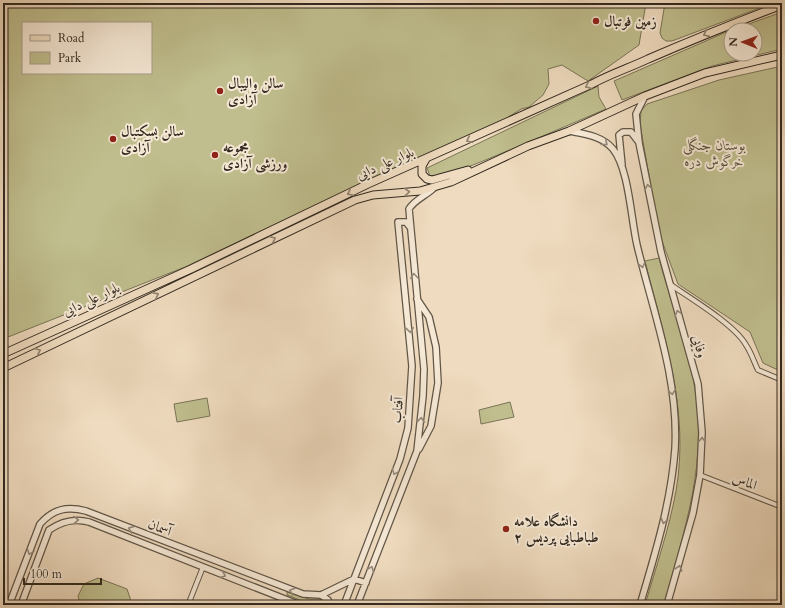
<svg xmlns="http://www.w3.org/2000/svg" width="785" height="608" viewBox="0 0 785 608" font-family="Cardo,Amiri,serif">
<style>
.green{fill:#c0be8e;stroke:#797456;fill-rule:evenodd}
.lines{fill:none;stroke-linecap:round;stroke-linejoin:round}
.minor-casing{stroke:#615647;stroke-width:6}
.tertiary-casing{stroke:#615647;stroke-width:8}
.primary-casing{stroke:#32291f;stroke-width:9}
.minor{stroke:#f5e8d5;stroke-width:4}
.tertiary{stroke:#f5e8d5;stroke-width:5.5}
.primary{stroke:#efdbbf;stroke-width:7}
.oneway{stroke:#90826f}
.oneway2{stroke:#94887a}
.poi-dot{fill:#8f2418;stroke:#f5e8d5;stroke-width:1.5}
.labels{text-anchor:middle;stroke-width:4;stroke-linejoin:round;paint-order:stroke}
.poi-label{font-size:14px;font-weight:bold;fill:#32291f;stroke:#f5e8d5;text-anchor:start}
.park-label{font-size:14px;font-style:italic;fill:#564e3b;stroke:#f5e8d5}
.street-label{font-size:14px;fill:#32291f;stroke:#f5e8d5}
</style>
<rect width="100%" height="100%" fill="#efdbbf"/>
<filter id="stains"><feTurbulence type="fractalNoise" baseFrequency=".005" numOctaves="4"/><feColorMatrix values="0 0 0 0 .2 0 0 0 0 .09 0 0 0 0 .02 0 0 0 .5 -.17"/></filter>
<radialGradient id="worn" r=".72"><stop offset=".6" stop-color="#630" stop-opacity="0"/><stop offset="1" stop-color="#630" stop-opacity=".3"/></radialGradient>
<path class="green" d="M3,3h643l-7,42 -51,36 -26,-16 -14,4 1,15 -6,11 -14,12 -8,2 -28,18 -173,76 -135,64 -182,72zM23,23h128v50h-128z
M665,3h108l-101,38h-6l-4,-3 -2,-5z
M782,12v37l-70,17 -90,34 -8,-19 117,-51v24h24v-24h-23z
M782,66v306l-19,-9 -13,-31 -72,-48 -19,-51 -19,-109 1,-13 6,-7 72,-24z
M598,86l1,11 7,12c-40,17 -79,34 -118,50 -18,7 -39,17 -58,17l-3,-8z
M659,258c10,40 26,79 34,120 17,84 -9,148 -28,227h-20c11,-38 24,-76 31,-114 14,-79 -12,-155 -31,-230z
M207,398l3,18 -33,6 -3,-18z
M510,402l4,15 -33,7 -2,-14z
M98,578l29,11 4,12 -2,4h-49l-2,-9 6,-12z
M287,592l22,7h12l4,2 1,4h-13l-26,-10z"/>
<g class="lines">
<defs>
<path id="minor" d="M671,285c19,13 64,40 75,60 5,7 8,17 12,25l24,10
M700,475l82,32
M188,605l15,-38"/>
<path id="tertiary" d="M645,96l-9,18 3,29 22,109 37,132 4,48 -2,43 -7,38 -26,92
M569,131c16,3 33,5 44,18 16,20 18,70 24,96 16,67 42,134 38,204 -4,54 -20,105 -35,156
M622,165l-3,-30 4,-3h8l7,9
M417,299l12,18 7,30 2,36 -7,43 -12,23
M321,595l7,5 1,5
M9,605l31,-81c13,-15 27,-18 46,-13l217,83 18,1 33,-16 12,4
M21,605l28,-75c13,-9 25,-12 40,-8l211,83
M344,605l56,-146 8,-31 4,-62 -14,-144h8l4,5
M357,605l60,-154 6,-55 1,-27 -15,-160c6,-10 17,-13 26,-22"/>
<path id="primary" d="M426,159l-4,7v8l5,5 5,1 36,-10
M3,354l188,-85 177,-85 224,-100c18,-10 37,-16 56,-25 44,-19 89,-37 134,-54
M3,368l352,-168 18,-5 47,-4 31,-9 77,-36 41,-15 76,-35 60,-23 77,-18"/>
</defs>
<use href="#minor" class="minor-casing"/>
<use href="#tertiary" class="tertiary-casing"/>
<use href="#primary" class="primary-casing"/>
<use href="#minor" class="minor"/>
<use href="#tertiary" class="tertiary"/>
<use href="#primary" class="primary"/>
</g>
<defs><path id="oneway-chevron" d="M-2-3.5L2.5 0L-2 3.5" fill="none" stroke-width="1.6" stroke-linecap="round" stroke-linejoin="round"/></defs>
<g class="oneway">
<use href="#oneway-chevron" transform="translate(706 34) rotate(156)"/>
<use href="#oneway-chevron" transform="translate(588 86) rotate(155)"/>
<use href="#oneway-chevron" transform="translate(469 140) rotate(155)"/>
<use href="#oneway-chevron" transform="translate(407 192) rotate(-5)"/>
<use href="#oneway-chevron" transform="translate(350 193) rotate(154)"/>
<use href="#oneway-chevron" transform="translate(273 239) rotate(-25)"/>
<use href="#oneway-chevron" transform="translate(156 295) rotate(-26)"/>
<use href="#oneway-chevron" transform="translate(38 351) rotate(-25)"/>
</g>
<g class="oneway2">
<use href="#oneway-chevron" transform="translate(605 143) rotate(39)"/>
<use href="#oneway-chevron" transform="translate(648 187) rotate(-101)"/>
<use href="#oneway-chevron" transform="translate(642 265) rotate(76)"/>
<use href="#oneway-chevron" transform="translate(414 276) rotate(-95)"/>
<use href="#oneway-chevron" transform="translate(678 313) rotate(-106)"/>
<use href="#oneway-chevron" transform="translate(410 330) rotate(84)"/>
<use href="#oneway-chevron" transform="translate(672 392) rotate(83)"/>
<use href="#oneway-chevron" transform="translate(421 420) rotate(-84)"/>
<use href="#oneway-chevron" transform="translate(702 440) rotate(-89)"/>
<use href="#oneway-chevron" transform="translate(395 472) rotate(111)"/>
<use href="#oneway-chevron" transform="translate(76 520) rotate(-2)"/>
<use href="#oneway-chevron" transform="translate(664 521) rotate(105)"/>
<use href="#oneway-chevron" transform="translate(131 529) rotate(-159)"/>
<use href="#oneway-chevron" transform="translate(30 552) rotate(111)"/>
<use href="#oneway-chevron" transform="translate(679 568) rotate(-73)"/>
<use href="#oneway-chevron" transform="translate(371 569) rotate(-68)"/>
<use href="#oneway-chevron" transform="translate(223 575) rotate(21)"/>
<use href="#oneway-chevron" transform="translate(292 591) rotate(-161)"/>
</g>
<g class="poi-dot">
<circle cx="596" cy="21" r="4"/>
<circle cx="220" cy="91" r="4"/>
<circle cx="113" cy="139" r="4"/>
<circle cx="215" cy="155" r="4"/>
<circle cx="506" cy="529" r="4"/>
</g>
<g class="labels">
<g class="poi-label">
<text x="604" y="26">زمین فوتبال</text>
<text x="228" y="88">سالن والیبال<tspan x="228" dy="16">آزادی</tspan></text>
<text x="121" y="136">سالن بسکتبال<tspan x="121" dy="16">آزادی</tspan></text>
<text x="223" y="152">مجموعه<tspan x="223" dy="16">ورزشی آزادی</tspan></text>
<text x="514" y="526">دانشگاه علامه<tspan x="514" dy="16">طباطبایی پردیس ۲</tspan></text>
</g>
<g class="park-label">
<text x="714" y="150">بوستان جنگلی<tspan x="714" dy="16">خرگوش دره</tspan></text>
</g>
<g class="street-label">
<text transform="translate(385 163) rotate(-24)" y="5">بلوار علی دایی</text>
<text transform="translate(91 299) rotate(-25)" y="5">بلوار علی دایی</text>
<text transform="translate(700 346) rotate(74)" y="5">وفایی</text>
<text transform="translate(397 410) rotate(-84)" y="5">آفتاب</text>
<text transform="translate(745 481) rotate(21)" y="5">الماس</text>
<text transform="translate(160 527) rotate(21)" y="5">آسمان</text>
</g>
</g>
<rect width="785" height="608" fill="none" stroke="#efdbbf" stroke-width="16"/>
<rect x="4" y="4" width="777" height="600" fill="none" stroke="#32291f" stroke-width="2"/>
<rect x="8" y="8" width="769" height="592" fill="none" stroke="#32291f"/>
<rect x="22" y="22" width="130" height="52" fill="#f5e8d5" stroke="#a79c8c"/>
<rect x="30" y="35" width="20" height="6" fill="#efdbbf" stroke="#a79c8c"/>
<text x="58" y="42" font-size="12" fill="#32291f">Road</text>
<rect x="30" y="52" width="20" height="12" fill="#c0be8e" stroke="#a79c8c"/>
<text x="58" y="62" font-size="12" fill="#32291f">Park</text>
<g transform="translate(743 42) rotate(271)"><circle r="19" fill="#f5e8d5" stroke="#a79c8c"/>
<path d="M0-3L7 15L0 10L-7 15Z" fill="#8f2418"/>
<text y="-6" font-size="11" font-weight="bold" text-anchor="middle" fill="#32291f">N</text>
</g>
<path d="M24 578v6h77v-6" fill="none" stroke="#32291f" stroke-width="2"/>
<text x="30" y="578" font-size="12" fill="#32291f" stroke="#f5e8d5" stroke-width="3" paint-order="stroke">100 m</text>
<rect width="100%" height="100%" filter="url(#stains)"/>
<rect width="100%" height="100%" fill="url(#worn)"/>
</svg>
